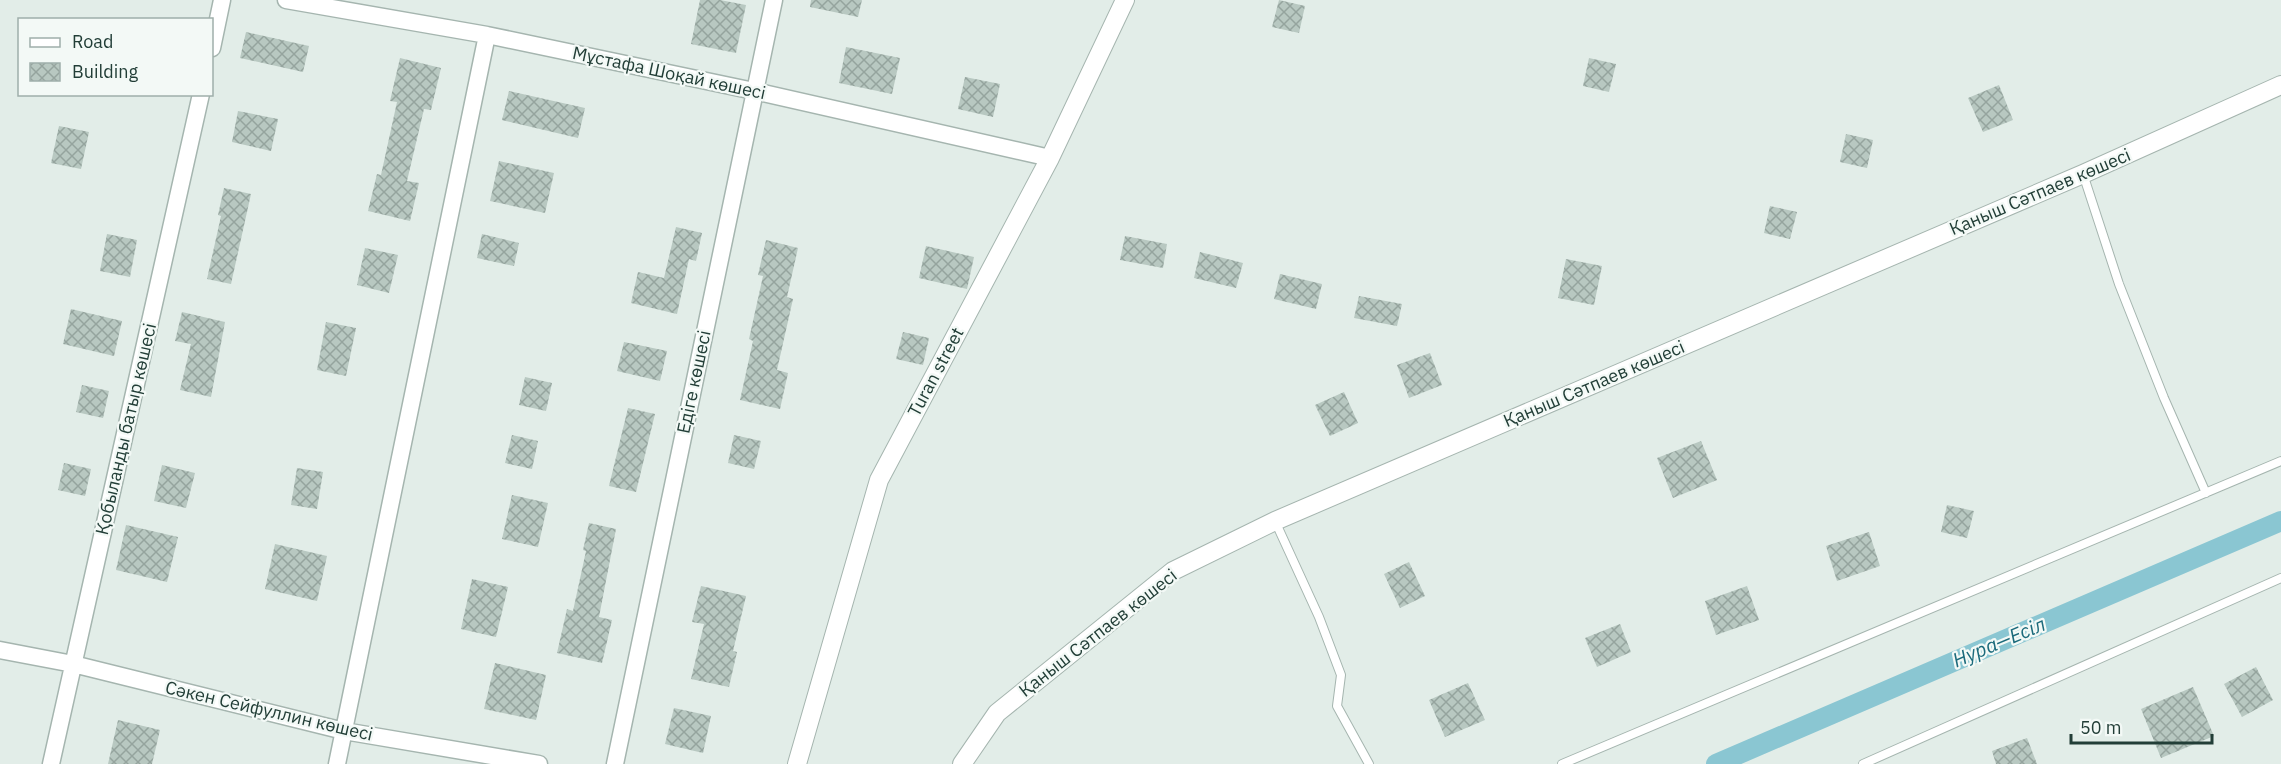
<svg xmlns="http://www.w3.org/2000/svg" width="2281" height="764" viewBox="0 0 2281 764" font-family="'IBM Plex Sans',sans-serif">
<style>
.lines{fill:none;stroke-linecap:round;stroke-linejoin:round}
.canal{stroke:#8ac6d2;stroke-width:20}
.building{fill:url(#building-cross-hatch)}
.service-casing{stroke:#a5b5af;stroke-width:10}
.minor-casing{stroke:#a5b5af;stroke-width:19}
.tertiary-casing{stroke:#a5b5af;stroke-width:20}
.service{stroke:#fff;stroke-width:8}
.minor{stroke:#fff;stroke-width:16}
.tertiary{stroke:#fff;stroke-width:18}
.labels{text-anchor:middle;stroke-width:4.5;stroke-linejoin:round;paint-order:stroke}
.street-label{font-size:18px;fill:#223e37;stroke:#f3f9f6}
.water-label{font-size:20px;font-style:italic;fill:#1b6a7b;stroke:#f3f9f6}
</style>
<defs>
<pattern id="building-cross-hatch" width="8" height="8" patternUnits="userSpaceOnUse" patternTransform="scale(1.5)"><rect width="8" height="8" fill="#b8c8c1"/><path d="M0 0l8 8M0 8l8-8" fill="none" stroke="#95a49e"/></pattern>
</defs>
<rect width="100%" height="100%" fill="#e2ede8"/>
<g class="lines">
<path class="canal" d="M1716,764l565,-243"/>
</g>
<path class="building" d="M700,0h20l26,5 -10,48 -45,-9z
M811,0h51l-4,17 -48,-10z
M1279,0l26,6 -6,27 -27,-6z
M246,32l63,14 -6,26 -63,-14z
M846,47l54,11 -8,36 -53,-11z
M400,58l41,10 -10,42 -7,-1 -17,72 12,2 -9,38 -42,-10 9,-37 4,1 16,-73 -7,-1z
M1589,58l27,6 -7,28 -26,-6z
M965,77l35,7 -7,33 -35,-8z
M1999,85l14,35 -30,12 -15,-34z
M509,91l76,17 -7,30 -76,-18z
M238,111l40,8 -7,32 -39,-9z
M59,126l30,6 -8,37 -30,-6z
M1846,134l27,6 -6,28 -27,-6z
M499,161l55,12 -9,40 -55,-12z
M224,188l27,6 -20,90 -24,-5 14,-63 -3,-1z
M1770,206l27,6 -7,27 -26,-6z
M676,227l26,6 -6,28 -7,-2 -12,55 -46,-11 7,-31 26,6z
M107,234l30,6 -7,37 -30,-6z
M482,234l37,9 -5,23 -37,-8z
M1125,236l42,8 -4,24 -43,-8z
M766,240l32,8 -11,49 6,2 -16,71 11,3 -8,36 -40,-9 13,-59 -4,-2 14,-63 -5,-1z
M926,246l48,11 -7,32 -48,-11z
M365,248l33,7 -9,38 -32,-8z
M1200,252l43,11 -7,25 -42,-10z
M1566,259l36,7 -8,39 -36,-7z
M1280,274l42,10 -6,25 -42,-10z
M1359,296l43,8 -5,22 -43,-8z
M71,309l51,12 -8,35 -51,-12z
M182,312l43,10 -14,75 -31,-7 11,-46 -16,-3z
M326,322l30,6 -10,48 -29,-6z
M903,332l26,6 -6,27 -27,-6z
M624,342l43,9 -7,30 -43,-10z
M1430,353l12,32 -33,13 -12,-33z
M525,377l27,6 -6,28 -27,-6z
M82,385l27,6 -6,27 -27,-6z
M1344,392l14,31 -28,13 -15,-31z
M628,408l27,6 -19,78 -27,-6z
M512,435l26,6 -6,28 -27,-6z
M734,435l27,6 -7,28 -26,-6z
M1701,441l16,39 -44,18 -16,-40z
M64,463l27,6 -6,27 -27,-6z
M162,465l33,8 -9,35 -32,-7z
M297,468l26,4 -6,37 -26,-4z
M512,495l36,8 -10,44 -36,-8z
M1947,505l27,6 -7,27 -26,-6z
M589,523l27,6 -17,88 13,3 -10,43 -45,-10 10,-44 6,2 13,-60 -3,-1z
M126,525l52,12 -11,45 -51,-12z
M1869,532l11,34 -43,15 -11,-35z
M275,544l52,12 -10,45 -52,-12z
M1409,562l16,34 -25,12 -16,-34z
M472,579l36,8 -12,50 -35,-8z
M701,586l45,10 -13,55 4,1 -8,35 -38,-8 13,-55 -12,-2z
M1747,586l12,34 -43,15 -11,-34z
M1620,624l11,28 -34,15 -12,-29z
M495,663l51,12 -10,45 -52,-11z
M2256,667l17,33 -31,17 -18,-33z
M1468,683l17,37 -40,17 -16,-37z
M2193,687l21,49 -53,22 -20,-49z
M674,708l37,8 -8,37 -38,-9z
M118,720l42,10 -8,34h-44z
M2027,738l10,26h-41l-4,-13z"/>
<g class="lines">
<defs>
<path id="service" d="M2083,174l36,110 45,114 42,95
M1275,521l44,96 22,58 -4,31 32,58
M1562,764l719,-303
M1863,764l418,-186"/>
<path id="minor" d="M286,0l201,35 267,56 296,67
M212,48l10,-48
M0,650l73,14 271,67 195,33
M51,764l150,-670
M337,764l150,-729
M615,764l159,-764"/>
<path id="tertiary" d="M797,764l82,-284 171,-322 75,-158
M962,764l35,-51 176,-142 102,-50 808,-347 198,-89"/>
</defs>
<use href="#service" class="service-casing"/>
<use href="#minor" class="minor-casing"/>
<use href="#tertiary" class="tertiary-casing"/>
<use href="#service" class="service"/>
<use href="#minor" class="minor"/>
<use href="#tertiary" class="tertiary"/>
</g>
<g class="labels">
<g class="street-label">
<text transform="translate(669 73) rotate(12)" y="6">Мұстафа Шоқай көшесі</text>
<text transform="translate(2040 192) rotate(-23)" y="6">Қаныш Сәтпаев көшесі</text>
<text transform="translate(936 372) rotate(-62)" y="6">Turan street</text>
<text transform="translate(694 382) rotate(-78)" y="6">Едіге көшесі</text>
<text transform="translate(1594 384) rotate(-23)" y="6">Қаныш Сәтпаев көшесі</text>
<text transform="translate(126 429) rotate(-77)" y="6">Қобыланды батыр көшесі</text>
<text transform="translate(1098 633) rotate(-38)" y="6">Қаныш Сәтпаев көшесі</text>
<text transform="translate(269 711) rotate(13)" y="6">Сәкен Сейфуллин көшесі</text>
</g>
<g class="water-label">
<text transform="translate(1999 642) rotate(-23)" y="7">Нура—Есіл</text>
</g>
</g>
<rect x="18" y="18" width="195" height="78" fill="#f3f9f6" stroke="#9faeaa" stroke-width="1.5"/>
<rect x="30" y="38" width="30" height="9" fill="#ffffff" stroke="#9faeaa" stroke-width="1.5"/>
<text x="72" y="48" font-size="18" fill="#223e37">Road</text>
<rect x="30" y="63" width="30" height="18" fill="url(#building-cross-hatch)" stroke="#9faeaa" stroke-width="1.5"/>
<text x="72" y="78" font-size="18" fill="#223e37">Building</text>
<path d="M2071 734v9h141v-9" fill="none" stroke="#223e37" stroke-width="3"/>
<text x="2080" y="734" font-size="18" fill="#223e37" stroke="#f3f9f6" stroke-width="4.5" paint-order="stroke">50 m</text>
</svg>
